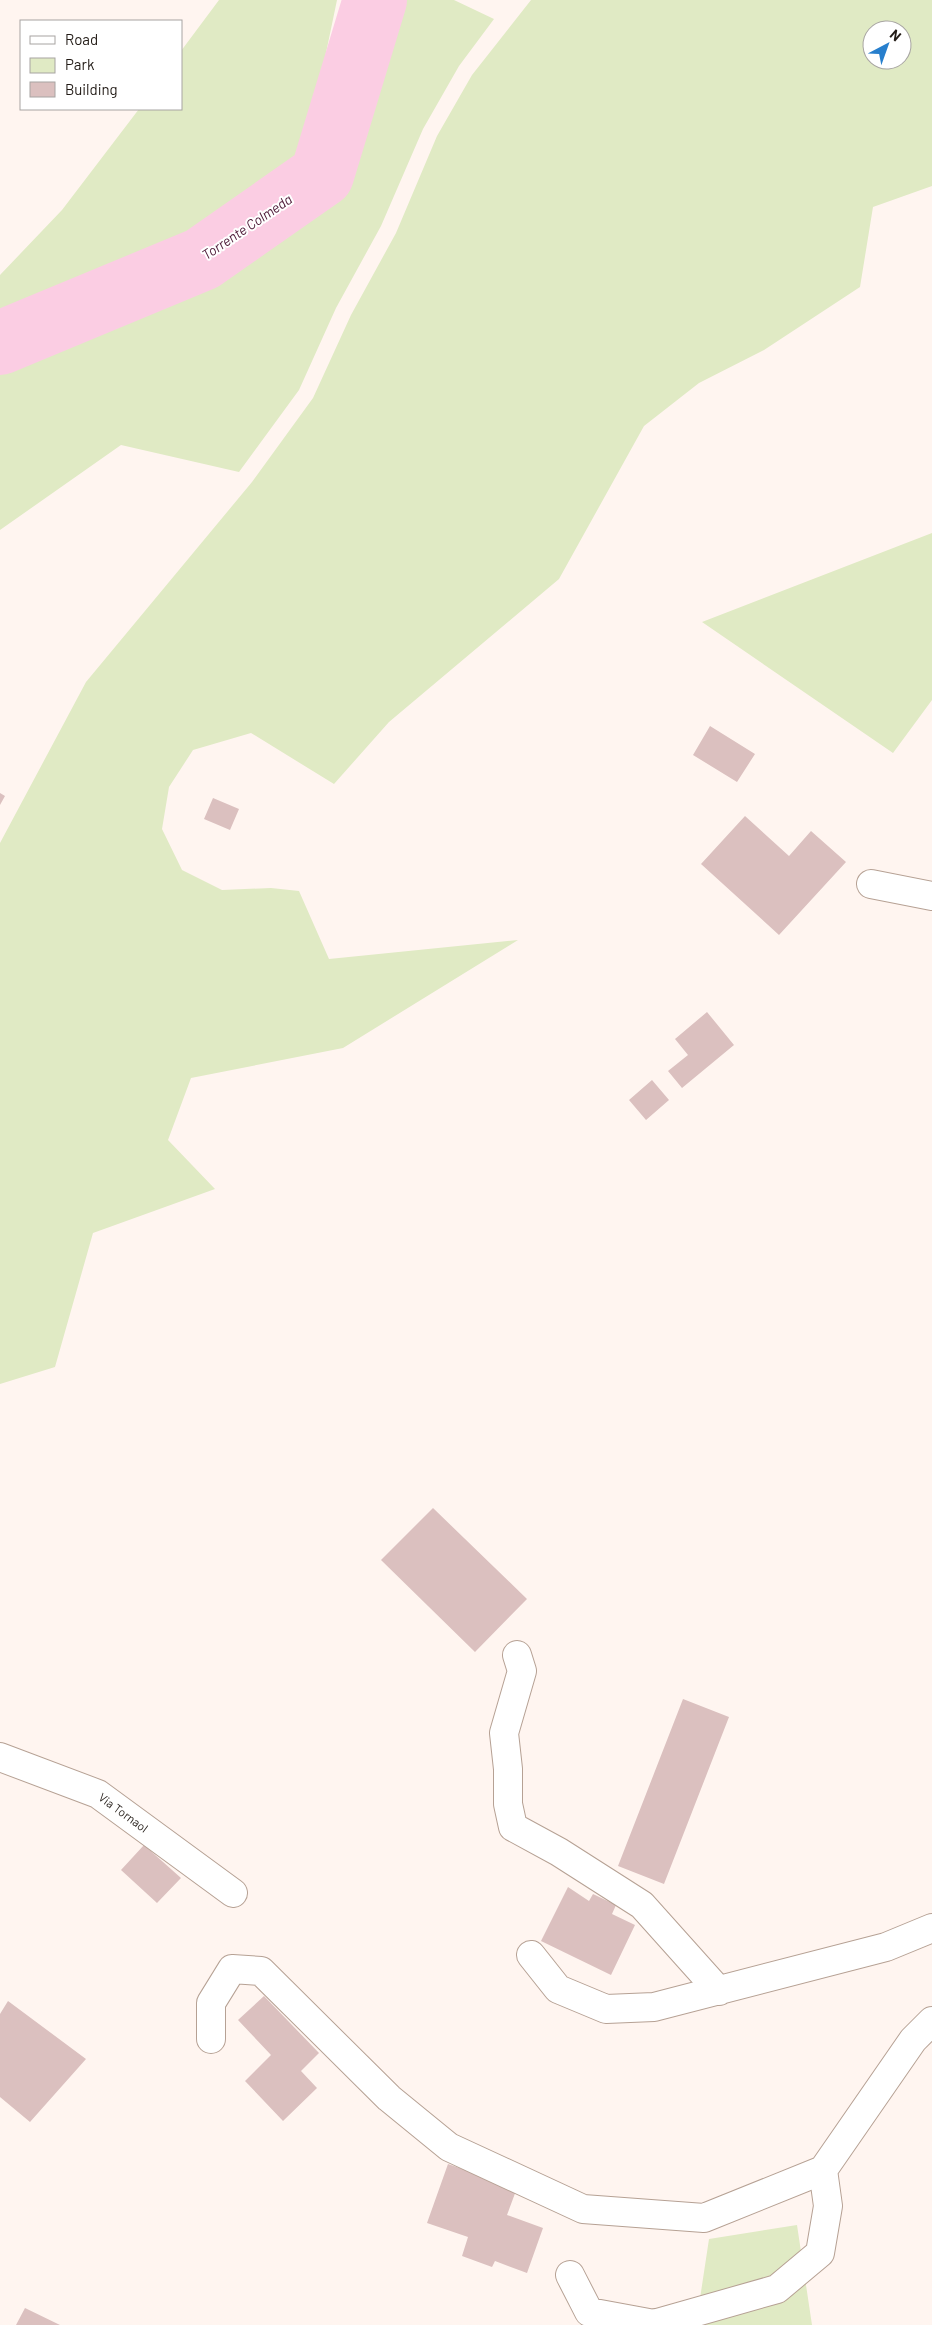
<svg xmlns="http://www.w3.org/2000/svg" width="932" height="2325" viewBox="0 0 932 2325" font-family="Barlow,sans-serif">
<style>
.green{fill:#e0eac4;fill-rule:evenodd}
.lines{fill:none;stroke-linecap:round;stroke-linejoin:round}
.river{stroke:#fbcde3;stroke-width:64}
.building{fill:#dbc0bf}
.street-casing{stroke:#b6a194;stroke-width:30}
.street{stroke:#fff;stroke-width:28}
.labels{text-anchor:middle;stroke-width:4;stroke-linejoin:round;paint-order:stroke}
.street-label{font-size:12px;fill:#221b16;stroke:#fff}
.water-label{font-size:14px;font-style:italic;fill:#4a1634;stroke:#fff}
</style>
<rect width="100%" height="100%" fill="#fff5f0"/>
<path class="green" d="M219,0h118l-30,144 -15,36 -25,14 -66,54 -43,23 -27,11 -35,18 -96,38v-63l62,-65 77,-101h42v-58z
M364,0h90l40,19 -35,47 -36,63 -42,97 -45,82 -37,82 -60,82 -118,-27 -121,85v-163l107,-43 63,-29 46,-25 66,-54 31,-18 19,-47z
M531,0h401v186l-59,21 -13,80 -96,63 -65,33 -55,43 -85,153 -170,143 -55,62 -83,-51 -58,17 -24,37 -7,42 20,41 40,20 49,-2 28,3 30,68 189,-19 -175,108 -152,30 -23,62 47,49 -122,44 -38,134 -55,17v-541l86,-161 166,-200 61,-84 38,-83 45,-82 41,-97 35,-61zM872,30h30v30h-30z
M932,533v167l-39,53 -191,-131z
M797,2225l15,100h-116l13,-86z"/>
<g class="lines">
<path class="river" d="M0,343l202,-84 120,-84 53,-175"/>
</g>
<path class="building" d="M710,726l45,28 -18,28 -44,-27z
M0,793l5,3 -5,9z
M213,798l26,11 -9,21 -26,-11z
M745,816l44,40 22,-25 35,31 -67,73 -78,-71z
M707,1012l27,33 -52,43 -14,-17 20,-16 -13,-16z
M652,1080l17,20 -23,20 -17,-20z
M433,1508l94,91 -52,53 -94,-92z
M683,1699l46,18 -65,167 -46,-18z
M144,1845l37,33 -24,25 -36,-33z
M568,1887l21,14 4,-7 23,11 -4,9 23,11 -24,50 -70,-34z
M264,1996l55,57 -18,18 16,17 -34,33 -38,-40 26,-26 -33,-35z
M8,2001l78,58 -56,63 -30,-25v-83z
M448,2164l69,24 -10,27 36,13 -16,45 -32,-12 -3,6 -30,-11 6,-19 -41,-14z
M25,2308l35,17h-44z"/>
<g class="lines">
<defs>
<path id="street" d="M871,884l61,12
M517,1655l5,16 -18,62 4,36v35l5,23 46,25 83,53 77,86
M0,1757l98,37 135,99
M531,1955l27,34 48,20 48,-2 232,-60 46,-19
M211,2039v-36l21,-34 29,2 128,127 60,49 134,62 121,9 119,-48 90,-130 19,-19
M570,2275l19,37 65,12 123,-35 43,-36 8,-47 -5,-36"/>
</defs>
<use href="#street" class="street-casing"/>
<use href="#street" class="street"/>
</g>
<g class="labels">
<g class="street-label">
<text transform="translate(123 1813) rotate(36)" y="4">Via Tornaol</text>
</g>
<g class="water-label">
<text transform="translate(247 227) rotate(-34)" y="5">Torrente Colmeda</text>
</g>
</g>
<rect x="20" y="20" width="162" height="90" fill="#ffffff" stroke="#a7a4a2"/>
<rect x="30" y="36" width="25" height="8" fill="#ffffff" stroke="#a7a4a2"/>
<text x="65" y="45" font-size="15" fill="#221b16">Road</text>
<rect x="30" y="58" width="25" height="15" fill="#e0eac4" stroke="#a7a4a2"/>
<text x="65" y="70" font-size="15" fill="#221b16">Park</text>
<rect x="30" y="82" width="25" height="15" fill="#dbc0bf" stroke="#a7a4a2"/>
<text x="65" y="95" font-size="15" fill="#221b16">Building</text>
<g transform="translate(887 45) rotate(41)"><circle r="24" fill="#ffffff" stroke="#a7a4a2"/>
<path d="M0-4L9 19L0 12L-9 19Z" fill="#277fcd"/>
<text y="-8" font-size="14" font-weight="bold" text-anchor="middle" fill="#221b16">N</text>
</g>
</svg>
